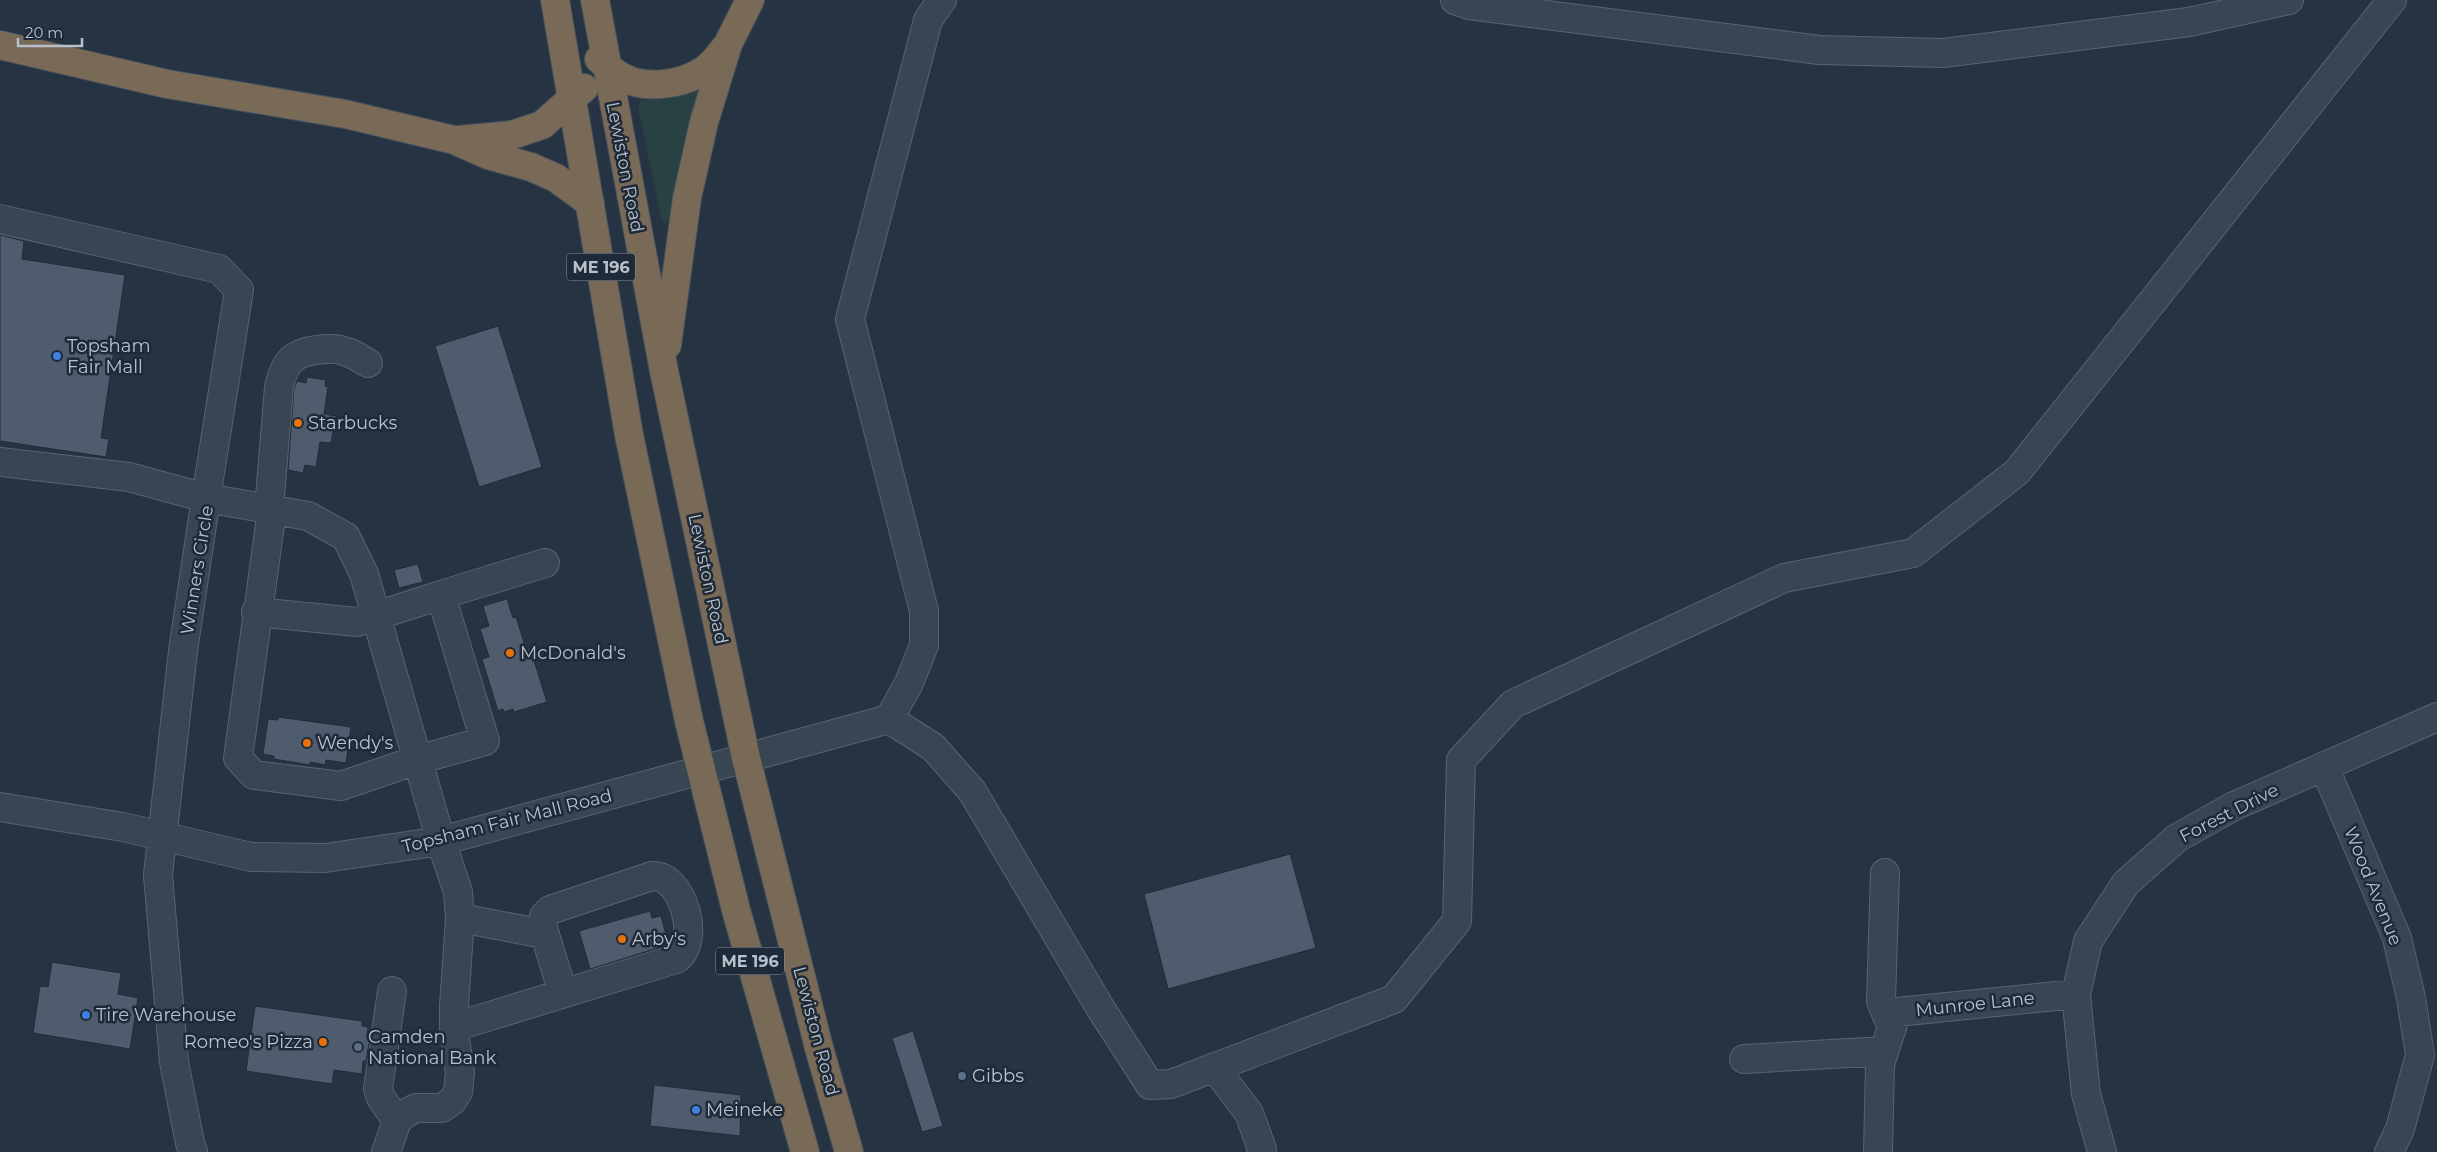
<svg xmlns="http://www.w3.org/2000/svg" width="2437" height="1152" viewBox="0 0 2437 1152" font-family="Montserrat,sans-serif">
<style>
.green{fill:#284244}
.building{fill:#4f5c6e;stroke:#212c3a}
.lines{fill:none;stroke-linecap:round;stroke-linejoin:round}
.minor-casing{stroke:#596370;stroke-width:30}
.highway-casing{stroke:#45505d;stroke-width:30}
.minor{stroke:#3a4553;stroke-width:28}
.highway{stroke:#796a57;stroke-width:28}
.shop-dot{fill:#3f7fe0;stroke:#1f2a38;stroke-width:2}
.food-dot{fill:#e8710a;stroke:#1f2a38;stroke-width:2}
.service-dot{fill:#5c6f8a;stroke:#1f2a38;stroke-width:2}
.labels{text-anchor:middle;stroke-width:5;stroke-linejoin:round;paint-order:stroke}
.shield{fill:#1f2a38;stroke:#8a93a0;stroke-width:1}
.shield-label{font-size:16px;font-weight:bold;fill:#b8c0cc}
.street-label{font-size:18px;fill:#b8c0cc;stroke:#1f2a38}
.poi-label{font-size:18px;fill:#b8c0cc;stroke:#1f2a38;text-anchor:start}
</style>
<rect width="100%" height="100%" fill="#263343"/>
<path class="green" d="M700,86l-18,62 -13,71 -4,5 -4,-6 -23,-111 2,-6 30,-5z"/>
<path class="building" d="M0,235l24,6 -2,18 103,16 -24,163 8,1 -3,18 -106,-16z
M498,326l44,141 -63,20 -44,-141z
M307,377l19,3 -1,6 3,1 -4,27 12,2 -5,27 -11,-1 -4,25 -11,-2 -2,8 -15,-3 6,-81 3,-8 9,2z
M418,564l5,18 -24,6 -5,-18z
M507,599l6,19 3,-1 10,32 4,-1 17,54 -33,10 -1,-3 -9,3 -1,-3 -5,2 -16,-52 7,-2 -9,-28 9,-3 -6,-20z
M278,717l73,10 -5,36 -20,-3 -1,5 -15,-3v3l-36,-6v-3l-11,-2 5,-35 10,1z
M1290,854l26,94 -148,41 -24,-95z
M650,911l2,7 9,-2 6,22 -8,3 2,6 -71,22 -11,-38z
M52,962l69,11 -3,21 20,4 -8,51 -97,-16 7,-47 8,1z
M255,1006l107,15v5l6,1 -1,10 3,1 -4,23h-3l-1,13 -28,-4 -2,14 -86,-13z
M913,1031l30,95 -21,6 -30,-94z
M654,1085l87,10 -1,41 -90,-10z"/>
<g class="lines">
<defs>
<path id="minor" d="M942,0l-14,20 -78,299 74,292v34l-15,38 -20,36 44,28 39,44 129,218 49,76 21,-1 223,-85 63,-78 4,-161 52,-56 271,-126 129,-25 104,-81 375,-472
M1455,0l14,5 350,45 124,3 246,-31 100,-22
M0,219l219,50 20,21 -33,208 -77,-21 -129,-15
M269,509l10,-122c2,-9 6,-21 12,-27 12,-11 42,-14 56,-8 7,2 14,7 21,11
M272,510l-34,248 16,17 87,11 76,-26 68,-19 -44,-146 104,-32
M256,612l101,10 84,-27
M2324,766l73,172 14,60 9,57 -20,74 -11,23
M0,807l123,20 128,30 74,1 116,-17 448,-122
M1885,873l-4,128 11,27
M460,918l84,16
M392,991l-14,98 3,9 16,23
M454,1027l222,-68c26,-17 7,-85 -24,-83l-102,34 -6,6 -2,9 21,68
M1744,1059l140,-8
M1214,1067l35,46 13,36 -1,3
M193,1152l-3,-9 -16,-81 -16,-187 25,-224 23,-153 102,18 38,21 18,37 77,267 17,51 2,26 -6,88v26l6,40 -2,20 -6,9 -10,7h-26l-10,5 -9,8 -11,31
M1878,1152l2,-88 17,-52 179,-18
M2102,1152l-16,-58 -10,-100 12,-53 38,-58 51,-45 57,-32 203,-89"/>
<path id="highway" d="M555,0l74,435 60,286 47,189 69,242
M595,0l69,371 82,387 73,290 30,104
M0,45l167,39 178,30 109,26 34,15 43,12 25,11 34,25
M599,59c7,7 15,14 25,19 21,11 55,7 75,-5 11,-5 18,-15 25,-24
M458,140l54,-5 30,-10 42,-37
M667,345l20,-147 17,-76 24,-78 22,-44"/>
</defs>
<use href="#minor" class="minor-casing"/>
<use href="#highway" class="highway-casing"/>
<use href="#minor" class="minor"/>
<use href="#highway" class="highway"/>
</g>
<g class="shop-dot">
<circle cx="57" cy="356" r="5"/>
<circle cx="86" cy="1015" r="5"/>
<circle cx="696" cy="1110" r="5"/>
</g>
<g class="food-dot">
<circle cx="298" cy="423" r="5"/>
<circle cx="510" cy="653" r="5"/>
<circle cx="307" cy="743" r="5"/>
<circle cx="622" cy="939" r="5"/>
<circle cx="323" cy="1042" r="5"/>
</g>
<g class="service-dot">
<circle cx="358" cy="1047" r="5"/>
<circle cx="962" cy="1076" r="5"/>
</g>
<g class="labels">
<g class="shield">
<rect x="567" y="253.5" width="68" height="27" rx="4"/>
<rect x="716" y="947.5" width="68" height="27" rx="4"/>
</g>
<g class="shield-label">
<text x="601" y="273">ME 196</text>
<text x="750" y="967">ME 196</text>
</g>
<g class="street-label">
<text transform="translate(625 167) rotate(79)" y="6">Lewiston Road</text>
<text transform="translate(197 570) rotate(-81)" y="6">Winners Circle</text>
<text transform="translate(708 579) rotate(78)" y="6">Lewiston Road</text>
<text transform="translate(2229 813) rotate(-27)" y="6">Forest Drive</text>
<text transform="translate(507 821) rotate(-14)" y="6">Topsham Fair Mall Road</text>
<text transform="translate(2373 886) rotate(68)" y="6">Wood Avenue</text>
<text transform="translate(1975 1004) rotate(-6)" y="6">Munroe Lane</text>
<text transform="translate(816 1031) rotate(75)" y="6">Lewiston Road</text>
</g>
<g class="poi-label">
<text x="67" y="352">Topsham<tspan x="67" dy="21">Fair Mall</tspan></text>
<text x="308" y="429">Starbucks</text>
<text x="520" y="659">McDonald's</text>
<text x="317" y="749">Wendy's</text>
<text x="632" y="945">Arby's</text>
<text x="96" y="1021">Tire Warehouse</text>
<text x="368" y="1043">Camden<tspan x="368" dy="21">National Bank</tspan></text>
<text x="313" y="1048" text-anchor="end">Romeo's Pizza</text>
<text x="972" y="1082">Gibbs</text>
<text x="706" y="1116">Meineke</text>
</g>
</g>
<path d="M18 38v8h64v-8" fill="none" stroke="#b8c0cc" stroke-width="2.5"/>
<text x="25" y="38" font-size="15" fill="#b8c0cc" stroke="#1f2a38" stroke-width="4" paint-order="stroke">20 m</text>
</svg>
